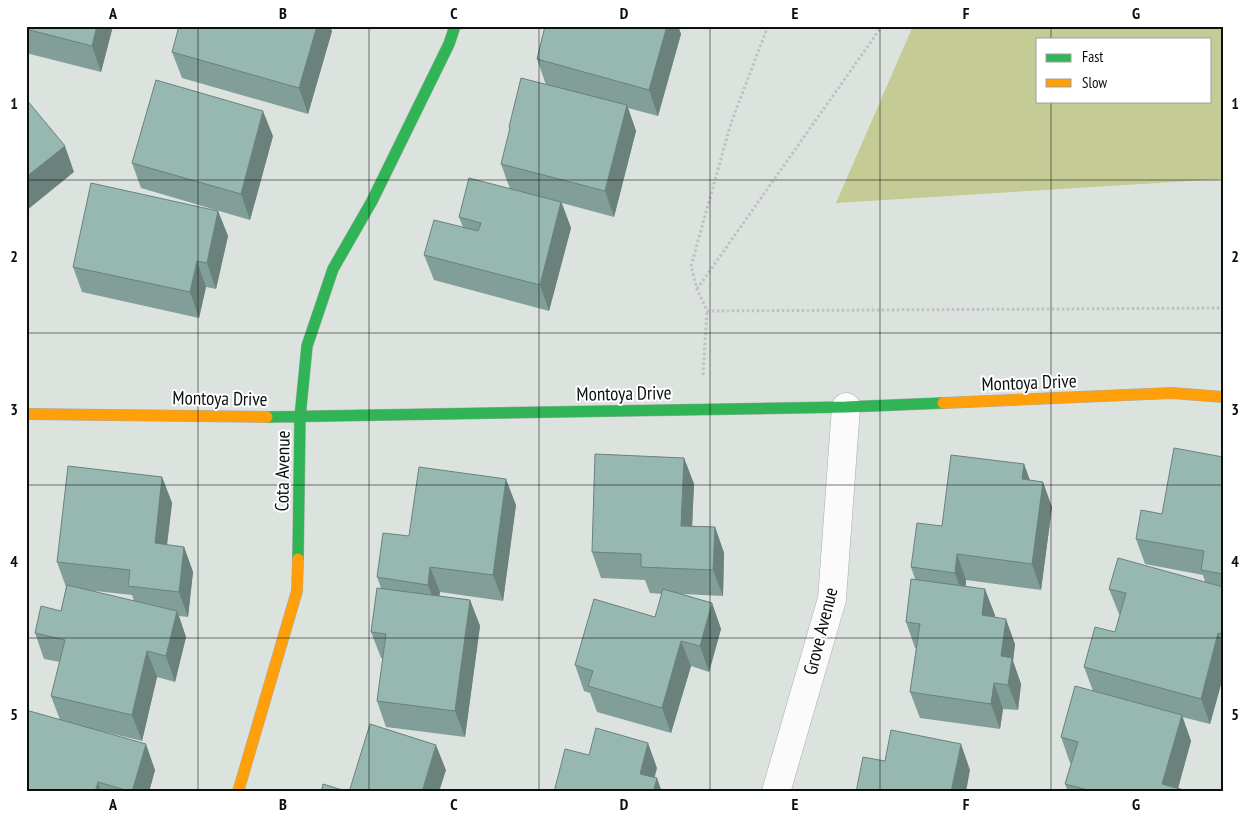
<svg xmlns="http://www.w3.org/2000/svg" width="1249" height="818" viewBox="0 0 1249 818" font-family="'PT Sans Narrow',sans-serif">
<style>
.green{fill:#c5cb94;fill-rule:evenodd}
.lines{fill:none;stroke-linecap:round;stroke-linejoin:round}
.street-casing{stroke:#a8ada9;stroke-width:29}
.fast-casing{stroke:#a8ada9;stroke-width:12}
.slow-casing{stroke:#a8ada9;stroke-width:12}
.path{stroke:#bfc2c0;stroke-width:3;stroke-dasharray:2.5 2.5;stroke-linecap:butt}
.street{stroke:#fafbfa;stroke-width:28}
.fast{stroke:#30b455;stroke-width:11}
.slow{stroke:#ff9f0a;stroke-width:11}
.wall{fill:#829e98;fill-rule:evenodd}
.shaded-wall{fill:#6a817c}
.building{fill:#97b8b1;stroke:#6a817c}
.grid{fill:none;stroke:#0c100d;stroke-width:1;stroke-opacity:0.55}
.labels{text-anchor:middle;stroke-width:4;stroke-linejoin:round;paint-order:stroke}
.street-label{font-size:19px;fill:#0c100d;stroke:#fff}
.neatline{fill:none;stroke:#0c100d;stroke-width:2}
.grid-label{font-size:16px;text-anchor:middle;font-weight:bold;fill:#0c100d}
</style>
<rect width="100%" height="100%" fill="#dce3de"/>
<path class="green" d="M913,26h310v153l-387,24zM1038,39h172v62h-172z"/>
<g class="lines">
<defs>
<path id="street" d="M776,792l56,-193 14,-192"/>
<path id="fast" d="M267,417l579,-10 97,-4
M298,559l2,-142 7,-71 26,-77 39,-68 77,-157 6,-18"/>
<path id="slow" d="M943,403l229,-10 51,4
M26,414l241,3
M238,792l59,-201 1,-32"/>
</defs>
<use href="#street" class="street-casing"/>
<use href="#fast" class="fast-casing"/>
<use href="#slow" class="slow-casing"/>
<path class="path" d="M768,26l-37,97 -40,143 6,23 10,22 516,-3
M697,289l185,-263
M703,375l4,-64"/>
<use href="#street" class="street"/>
<use href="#fast" class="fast"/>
<use href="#slow" class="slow"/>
</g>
<path class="wall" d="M26,26h87l-12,46 -75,-19z
M545,26h133l3,8 -23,82 -30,-8 8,23 -22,86 -52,-14 9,25 -22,83 -115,-31 -10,-25 39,-28 -4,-10 51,-28 -9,-25 9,-34 -1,-3 37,-42 -9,-26z
M332,31l-24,83 -126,-36 -10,-26z
M273,136l-23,84 -109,-32 -9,-25z
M218,211l10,25 -12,53 -10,-2 -7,31 -117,-26 -9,-25z
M1223,457v220l-13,47 -28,-7 9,24 -13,47 9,3 1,1h-120l-3,-8 6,-21h-1l-9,-26 32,-46 -9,-24 31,-35 5,-17 -1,-1 -10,-25 96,-7 -2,-7 -58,-11 -9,-25z
M684,458l10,26 -2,42 23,1 9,26 -1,43 -41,-2 30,9 9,26 -12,43 -18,-6 -20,67 -74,-21 -7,-19 -6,-2 -9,-26 80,-48 7,-23 -12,-1 -5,-13 -44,-2 -9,-26z
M1024,464l6,16 22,27 -11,83 -75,-10v6l29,29 -1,2 21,27 -2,17 8,23 -3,26 -15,-1 -3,20 -80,-11 -10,-26 6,-44h-1l-9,-26 9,-43 -4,-12 31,-41z
M162,477l10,26 -5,42 17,2 9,25 -5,45 -9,-1 7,21 -11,45 -18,-5 -15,64 -41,-10 54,39 -6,22h-123l34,-72 -9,-24 9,-34 -16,-3 -9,-26 26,-22 5,-24 -9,-25zM86,590l46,5 2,6z
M516,505l-13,96 -63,-9 -1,4 31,4 10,26 -15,111 -79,-10 -9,-26 6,-43h-2l-10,-26 10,-44 -4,-11 32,-41z"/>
<path class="shaded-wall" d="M97,26h16l-12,46 -9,-26z
M317,26h13l2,5 -24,83 -9,-26z
M667,26h11l3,8 -23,82 -9,-26z
M627,105l9,26 -22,86 -9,-26z
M263,111l10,25 -23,84 -9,-26z
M65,146l9,26 -48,39v-34z
M561,202l10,26 -22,83 -9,-26z
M218,211l10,25 -12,53 -9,-26z
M197,261l9,26 -7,31 -9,-26z
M684,458l10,26 -3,67 -10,-25z
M1024,464l9,26 -11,-11z
M162,477l10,26 -8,66 -9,-26z
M506,479l10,26 -13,96 -10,-26z
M1043,482l9,25 -11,83 -9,-26z
M715,527l9,26 -1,43 -10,-26z
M184,547l9,25 -5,45 -9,-25z
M957,554l9,26 -2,19 -9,-26z
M430,567l10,25 -3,18 -9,-25z
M985,589l10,26 -4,26 -9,-26z
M470,600l10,26 -15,111 -10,-26z
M712,603l9,26 -12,43 -9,-26z
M177,611l9,26 -11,45 -9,-26z
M1006,619l9,25 -2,17 8,23 -3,26 -10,-25 -7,-29z
M1218,633l5,12v32l-13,47 -9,-25z
M681,641l10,25 -20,67 -9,-25z
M147,651l10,26 -15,64 -10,-26z
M994,683l9,26 -3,20 -9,-25z
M1182,715l9,26 -14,51 -15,-8z
M648,743l9,25 -6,24 -11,-18z
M146,744l9,26 -6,22h-17z
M961,744l9,26 -4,22h-15z
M436,745l10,25 -7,22h-17z
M657,778l5,14h-9z
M98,782l3,10h-6z"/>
<path class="building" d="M26,26h71l-5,20 -66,-17z
M179,26h138l-18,62 -127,-36z
M545,26h122l-18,64 -112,-31z
M521,78l106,27 -22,86 -104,-27 9,-36 -1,-1z
M156,80l107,31 -22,83 -109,-31z
M26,99l39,47 -39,31z
M469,178l92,24 -21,83 -116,-30 10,-35 44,11 3,-8 -22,-6z
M91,183l127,28 -11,52 -10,-2 -7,31 -117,-25z
M1174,448l49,9v117l-22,-4 3,-19 -68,-12 5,-29 21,4z
M595,454l89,4 -3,68 34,1 -2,43 -72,-3v-13l-49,-2z
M951,455l73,9 -2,15 21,3 -11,82 -75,-10 -2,19 -44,-6 6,-44 25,3z
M68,466l94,11 -7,66 29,4 -5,45 -51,-6 2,-16 -73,-8z
M419,467l87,12 -13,96 -63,-8 -2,18 -51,-8 6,-44 26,3z
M1118,558l105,29v47l-5,-1 -17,66 -117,-32 11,-40 20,5 11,-39 -17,-4z
M911,579l74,10 -3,26 24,4 -5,37 11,2 -4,27 -14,-2 -3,21 -81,-12 10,-68 -14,-2z
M67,585l110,26 -11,45 -19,-5 -15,64 -81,-19 14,-56 -30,-7 6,-27 20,5z
M377,588l93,12 -15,111 -78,-10 9,-67 -15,-2z
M663,589l49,14 -12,43 -19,-5 -19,67 -74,-22 5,-15 -18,-6 19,-66 61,18z
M1075,686l107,29 -20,69 25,7v1h-92l-30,-8 13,-42 -17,-5z
M26,710l120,34 -14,48 -34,-10 -3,10h-69z
M370,724l66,21 -14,47h-73z
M596,728l52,15 -8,31 17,4 -4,14h-99l11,-43 24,6z
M891,730l70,14 -10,48h-95l7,-35 22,4z
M323,784l26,8h-28z"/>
<path class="grid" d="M198,26v766M369,26v766M539,26v766M710,26v766M880,26v766M1051,26v13M1051,101v691M26,180h1197M26,333h1197M26,485h1197M26,638h1197"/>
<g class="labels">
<g class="street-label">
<text transform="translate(1029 382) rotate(-2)" y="7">Montoya Drive</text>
<text transform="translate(624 393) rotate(-1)" y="7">Montoya Drive</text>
<text transform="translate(220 398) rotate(1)" y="7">Montoya Drive</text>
<text transform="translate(282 471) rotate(-89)" y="7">Cota Avenue</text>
<text transform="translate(820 631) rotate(-76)" y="7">Grove Avenue</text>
</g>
</g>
<rect width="1249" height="818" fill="none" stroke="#ffffff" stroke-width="55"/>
<rect x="1036" y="38" width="175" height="65" fill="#ffffff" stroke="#9e9f9e"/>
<rect x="1046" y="54" width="25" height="8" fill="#30b455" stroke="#9e9f9e"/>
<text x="1082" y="62" font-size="15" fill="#0c100d">Fast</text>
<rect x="1046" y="79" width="25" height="8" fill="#ff9f0a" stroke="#9e9f9e"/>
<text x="1082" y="88" font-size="15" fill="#0c100d">Slow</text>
<rect x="28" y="28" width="1194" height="762" class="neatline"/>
<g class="grid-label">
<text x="113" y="19">A</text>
<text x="283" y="19">B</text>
<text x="454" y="19">C</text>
<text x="624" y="19">D</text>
<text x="795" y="19">E</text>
<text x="966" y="19">F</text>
<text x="1136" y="19">G</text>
<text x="14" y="109">1</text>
<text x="1235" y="109">1</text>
<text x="14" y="262">2</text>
<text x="1235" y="262">2</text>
<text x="14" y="415">3</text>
<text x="1235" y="415">3</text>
<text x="14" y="567">4</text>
<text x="1235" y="567">4</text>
<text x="14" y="720">5</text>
<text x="1235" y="720">5</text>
<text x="113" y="810">A</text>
<text x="283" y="810">B</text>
<text x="454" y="810">C</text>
<text x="624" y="810">D</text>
<text x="795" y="810">E</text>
<text x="966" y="810">F</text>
<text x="1136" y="810">G</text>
</g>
</svg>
